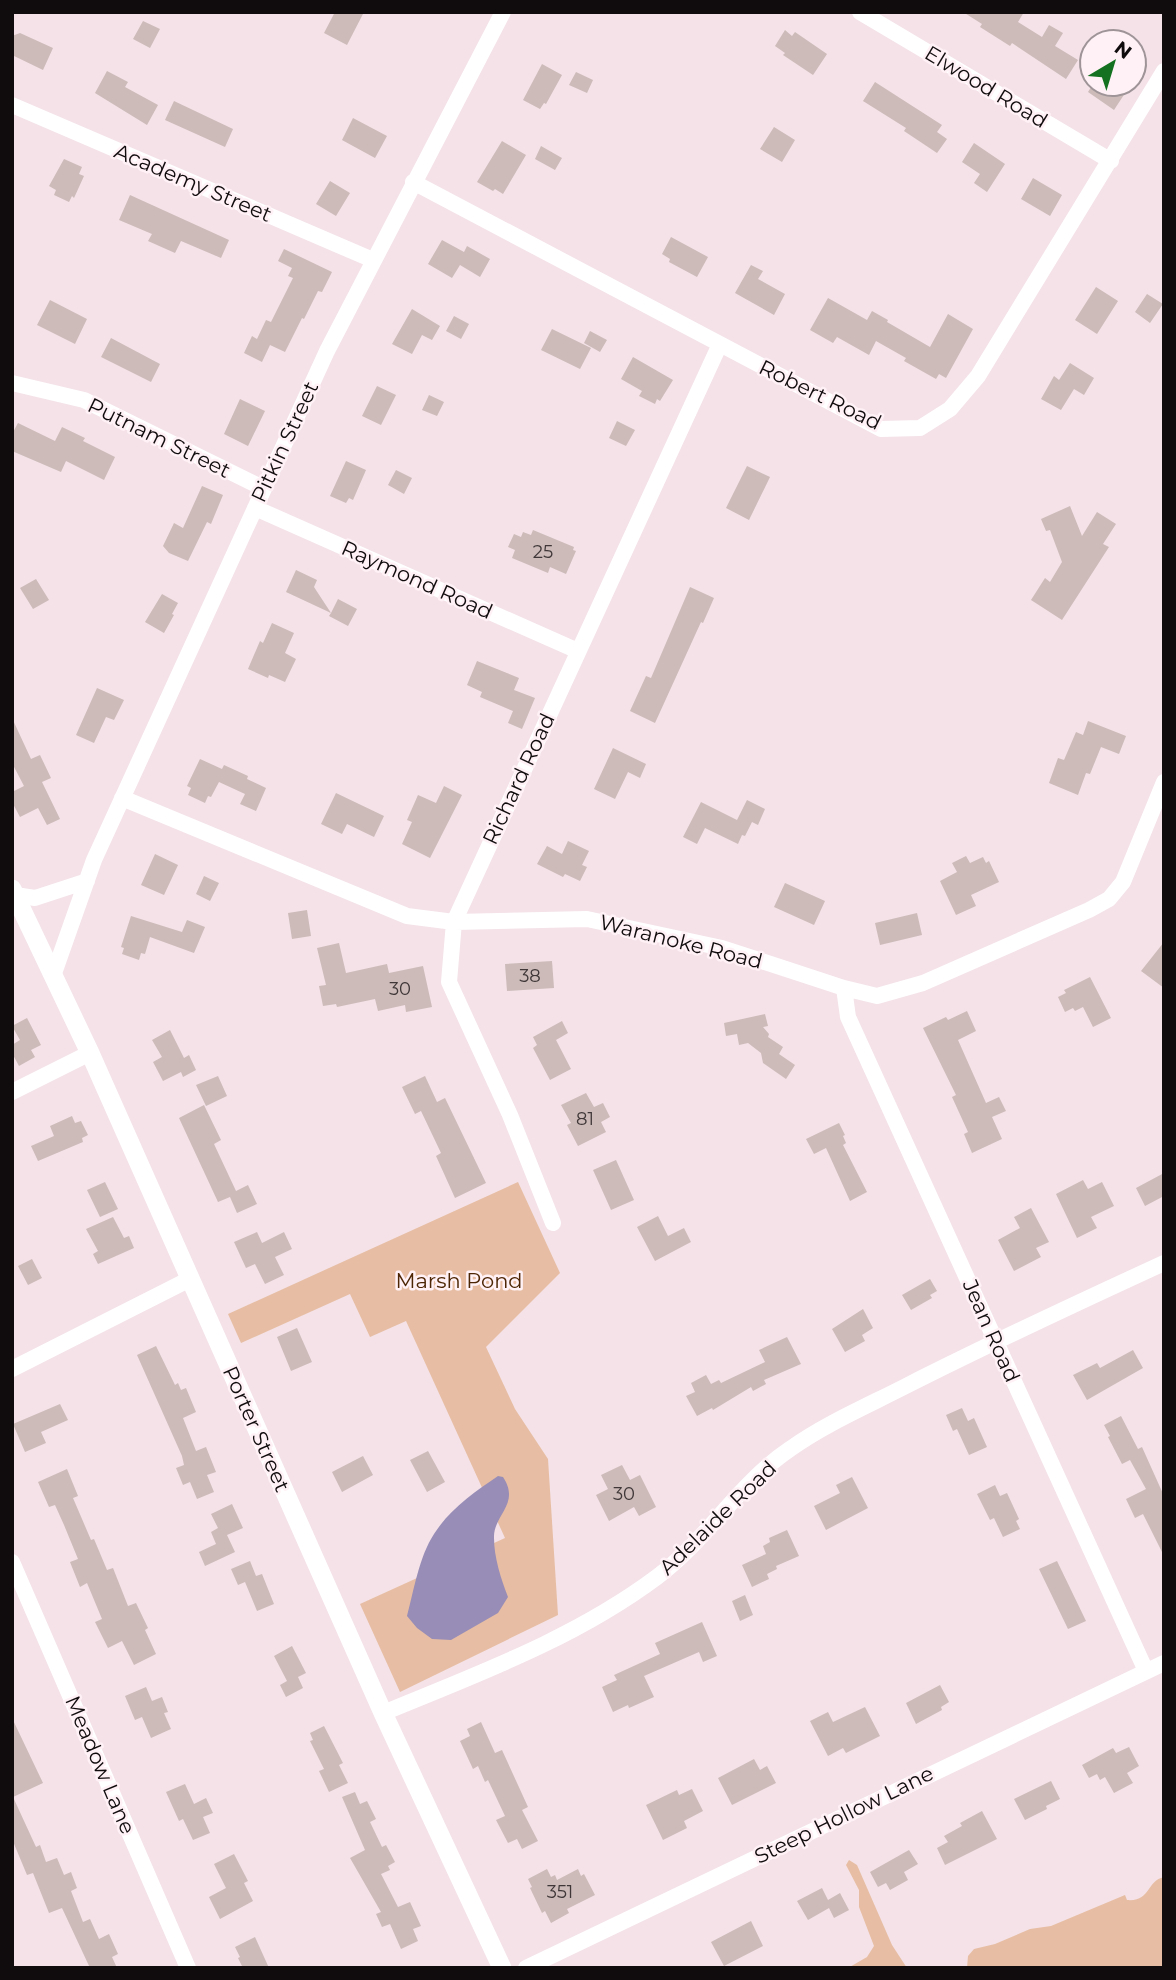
<svg xmlns="http://www.w3.org/2000/svg" width="1176" height="1980" viewBox="0 0 1176 1980" font-family="Montserrat,sans-serif">
<style>
.green{fill:#e7bea3}
.water{fill:#988db6}
.building{fill:#ccbbb9}
.lines{fill:none;stroke-linecap:round;stroke-linejoin:round}
.minor{stroke:#fff;stroke-width:16}
.tertiary{stroke:#fff;stroke-width:19}
.labels{text-anchor:middle;stroke-width:5;stroke-linejoin:round;paint-order:stroke}
.number-label{font-size:18px;fill:#3f3738}
.street-label{font-size:21px;fill:#100b0d;stroke:#fff1f5}
.park-label{font-size:21px;fill:#4d2605;stroke:#fff1f5}
</style>
<rect width="100%" height="100%" fill="#f4e2e8"/>
<path class="green" d="M518,1182l42,91 -74,74 29,62 33,50 10,156 -158,77 -40,-88 145,-66 -99,-217 -36,16 -20,-43 -109,49 -13,-29z
M849,1860l8,5 35,80 15,23h-59l19,-11 7,-11 -15,-39v-17l-13,-25z
M1164,1877v91h-197l1,-12 6,-7 21,-5 35,-15 21,-3 74,-31 2,5c24,2 19,-19 37,-23z"/>
<path class="water" d="M498,1476l5,1c18,27 -10,38 -9,61 0,19 7,41 14,59l-10,16 -47,27 -19,-1 -15,-11 -10,-12c7,-26 12,-59 27,-82 16,-25 39,-41 64,-58z"/>
<path class="building" d="M335,12h29l-17,33 -23,-12z
M963,12h61l-6,10 24,15 7,-12 14,8 -8,13 23,14 -12,19 -54,-36 -2,3 -30,-19 2,-3z
M143,21l17,8 -10,19 -17,-9z
M785,30l7,6 3,-4 32,22 -14,21 -30,-20 2,-2 -10,-7z
M20,33l33,15 -10,22 -31,-15v-19z
M542,64l20,11 -16,29 -2,-1 -4,6 -17,-9z
M107,71l21,11 -3,5 33,18 -11,20 -52,-32z
M576,72l17,8 -6,13 -18,-8z
M875,82l67,43 -5,7 10,7 -10,14 -33,-22 2,-3 -43,-27z
M1093,84h38l-17,26 -26,-18z
M174,101l59,28 -8,18 -60,-27z
M353,118l34,18 -12,22 -33,-18z
M774,127l21,13 -13,22 -22,-13z
M502,141l24,14 -23,39 -8,-5 -2,2 -16,-9z
M974,143l31,21 -18,28 -13,-9 6,-9 -18,-12z
M541,146l21,12 -7,12 -20,-11z
M64,159l18,8 -3,7 5,2 -10,22 -2,-2 -3,6 -15,-7 2,-5 -7,-4z
M1033,178l29,17 -12,21 -29,-17z
M330,181l20,12 -14,23 -20,-12z
M130,195l99,45 -8,18 -40,-17 -6,12 -27,-12 4,-7 -33,-14z
M671,237l37,20 -11,20 -28,-15 1,-3 -8,-5z
M442,240l22,12 3,-6 23,13 -10,18 -20,-12 -8,13 -24,-14z
M284,249l48,23 -10,20 -4,-1 -14,28 -2,-1 -17,34 -15,-7 -8,17 -18,-9 8,-17 5,3 9,-19 5,2 22,-44 -5,-2 4,-8 -14,-7z
M751,265l12,6 -5,8 27,15 -11,21 -39,-22z
M1096,287l22,14 -21,33 -22,-14z
M1147,294l16,10 -13,19 -15,-11z
M828,298l39,22 5,-9 16,9 -1,2 43,25 18,-33 25,15 -27,49 -7,-4 -3,5 -32,-18 2,-3 -30,-17 -7,14 -32,-18 -4,6 -23,-13z
M50,300l37,19 -12,25 -38,-19z
M412,309l28,17 -8,14 -10,-5 -10,19 -20,-10z
M454,316l15,8 -8,15 -15,-8z
M552,329l39,19 -11,21 -39,-19z
M590,331l17,9 -7,12 -16,-9z
M111,338l49,26 -9,18 -50,-25z
M633,357l40,23 -13,21 -3,-2 -2,5 -16,-8 3,-5 -21,-12z
M1070,363l24,15 -10,17 -10,-6 -13,21 -20,-11 13,-23 5,4z
M377,386l19,9 -15,30 -19,-9z
M429,395l15,7 -7,14 -15,-6z
M240,399l25,12 -17,35 -24,-12z
M617,421l18,9 -9,16 -17,-8z
M18,423l37,18 7,-14 23,11 -2,3 32,16 -11,23 -38,-19 -5,11 -49,-21v-17z
M346,461l20,9 -13,30 -4,-2 -3,5 -16,-7z
M747,466l23,11 -21,43 -23,-12z
M396,470l16,8 -8,16 -16,-9z
M202,486l21,9 -12,29 -4,-2 -19,39 -19,-8 -6,-7 11,-23 9,5z
M1070,506l12,30 15,-24 19,12 -13,20 6,3 -47,73 -31,-20 14,-22 5,4 12,-20 -12,-32 -4,1 -5,-12z
M533,530l41,17 -1,3 3,1 -10,23 -16,-7 -2,6 -36,-15 3,-8 -7,-3 6,-13 7,3 2,-5 8,3z
M296,570l21,10 -3,7 17,26 7,-14 19,10 -9,17 -19,-10 2,-3 -45,-21z
M36,579l13,21 -16,9 -13,-21z
M690,587l24,11 -11,25 -2,-1 -46,101 -25,-12 16,-35 5,2z
M162,594l16,9 -6,11 2,1 -10,18 -19,-11z
M272,623l22,10 -9,20 11,6 -11,23 -16,-7 -1,3 -20,-9 12,-28 3,2z
M477,661l42,17 -5,12 21,8 -13,31 -14,-6 5,-12 -33,-14 2,-5 -15,-7z
M97,688l27,12 -10,20 -8,-3 -12,26 -18,-8z
M12,718l19,41 9,-4 11,23 -9,4 18,37 -13,6 -9,-17 -18,9 -8,-15v-10l12,-6 -12,-23z
M1088,721l38,15 -7,18 -18,-7 -11,27 -4,-1 -8,22 -29,-12 9,-25 6,2 12,-28 7,3z
M613,748l33,16 -6,14 -12,-6 -13,27 -21,-10z
M200,759l22,10 2,-4 24,11 -1,3 19,9 -10,23 -16,-7 5,-10 -26,-12 -8,15 -3,-1 -3,7 -17,-8 3,-7 -4,-2z
M444,786l18,9 -32,63 -28,-14 10,-22 -5,-2 11,-25 18,8z
M336,793l48,23 -10,21 -27,-13 -5,10 -21,-10z
M747,800l18,9 -7,16 -6,-3 -7,14 -3,-1 -4,9 -33,-16 -8,16 -14,-7 18,-35 36,18z
M568,841l21,10 -7,14 5,2 -7,14 -15,-7 -2,3 -26,-13 10,-18 15,8z
M155,854l23,11 -14,30 -23,-10z
M966,856l4,7 13,-6 3,6 3,-2 10,21 -28,13 5,11 -20,9 -16,-34 17,-9 -5,-9z
M204,876l15,7 -9,18 -14,-7z
M785,883l40,18 -11,24 -40,-18z
M307,910l4,26 -19,3 -4,-26z
M917,913l5,22 -42,10 -5,-22z
M131,916l51,16 5,-12 18,7 -11,26 -44,-16 -5,17 -4,-1 -2,7 -17,-6 2,-6 -3,-1z
M1164,942v46l-23,-17z
M339,943l7,30 41,-9 2,9 34,-7 9,41 -26,5 -1,-7 -27,6 -3,-12 -38,8 -1,-3 -13,2 -4,-20 7,-1 -9,-37z
M552,961l2,27 -47,3 -2,-27z
M1090,977l21,41 -18,9 -10,-20 -8,4 -2,-3 -8,4 -7,-15 8,-4 -2,-3z
M967,1011l9,20 -18,9 28,63 13,-6 7,14 -14,6 10,22 -30,14 -8,-19 4,-2 -16,-35 4,-2 -33,-67 23,-11 2,3z
M765,1014l3,12 -5,1 6,7 -1,3 15,10 -4,7 16,11 -9,14 -23,-16 -2,-10 -13,-10 -9,2 -2,-11 -11,2 -2,-13z
M27,1018l14,27 -10,5 4,7 -16,9 -7,-13v-8l8,-5 -8,-14z
M562,1021l6,12 -12,7 15,29 -21,11 -17,-32 4,-3 -4,-8z
M170,1030l14,28 5,-3 7,15 -13,7 -2,-5 -18,9 -10,-19 9,-5 -10,-17z
M218,1076l9,20 -21,10 -10,-21z
M425,1076l12,26 8,-4 41,85 -31,15 -19,-42 5,-3 -20,-42 -6,3 -13,-27z
M586,1093l8,14 9,-4 7,14 -9,5 5,10 -28,14 -11,-21 4,-2 -10,-18z
M204,1105l17,35 -7,4 22,47 12,-6 9,19 -20,9 -7,-16 -12,5 -39,-84z
M72,1116l3,7 6,-2 7,14 -6,3 1,4 -45,19 -7,-15 23,-10 -4,-10z
M839,1123l6,12 -2,1 3,7 -3,2 24,47 -17,9 -24,-53 -12,6 -8,-15z
M616,1160l18,40 -23,10 -18,-40z
M1164,1173v23l-19,10 -9,-18z
M1083,1180l5,9 14,-7 12,24 -23,11 6,11 -20,10 -21,-44z
M105,1182l13,27 -18,8 -13,-27z
M1031,1208l18,34 -13,6 5,9 -27,14 -16,-31 22,-12 -6,-11z
M658,1216l10,20 16,-8 7,14 -36,19 -18,-34z
M113,1217l11,21 5,-2 5,12 -36,16 -5,-10 5,-3 -12,-22z
M257,1232l5,11 22,-11 8,17 -17,8 9,18 -19,9 -10,-20 -9,4 -12,-26z
M32,1259l10,19 -14,7 -10,-19z
M930,1279l7,12 -7,4 2,3 -21,12 -9,-15z
M863,1309l10,19 -11,7 3,6 -20,11 -13,-23z
M297,1328l15,34 -21,9 -14,-34z
M787,1337l14,27 -37,16 2,4 -13,7 -2,-4 -38,23 -1,-2 -15,8 -11,-20 9,-4 -4,-9 15,-8 5,9 8,-4 2,3 44,-21 -6,-12z
M156,1346l19,39 3,-2 3,7 5,-2 10,24 -13,6 13,33 10,-4 10,25 -9,3 7,17 -17,7 -7,-17 -7,3 -7,-17 8,-3 -2,-9 -45,-101z
M1133,1350l10,18 -56,32 -14,-25 24,-12 3,5z
M60,1404l8,16 -27,12 5,11 -21,9 -12,-28z
M962,1408l6,13 6,-3 13,29 -18,8 -12,-26 -4,2 -7,-16z
M1121,1416l17,33 4,-2 22,49v60l-21,-42 -8,4 -9,-19 20,-10 -16,-29 -8,4 -14,-27 2,-1 -6,-11z
M428,1451l17,31 -18,10 -17,-32z
M363,1456l10,19 -31,17 -10,-20z
M622,1465l8,15 10,-5 16,32 -17,9 -5,-9 -25,14 -13,-26 12,-6 -7,-14z
M67,1469l11,27 -5,2 18,42 3,-1 13,31 6,-2 15,38 8,-3 12,25 -3,2 11,24 -22,11 -12,-24 -14,7 -13,-26 7,-3 -15,-36 -7,4 -10,-25 8,-3 -14,-34 -9,-20 -6,2 -11,-25z
M852,1477l16,31 -42,22 -12,-24 26,-13 -4,-8z
M995,1485l5,11 7,-3 12,26 -3,2 4,8 -17,8 -9,-19 -4,2 -13,-26z
M232,1504l11,24 -16,7 8,17 -30,14 -6,-14 17,-8 -5,-12 7,-4 -7,-14z
M787,1530l12,26 -23,10 1,3 -10,5 2,5 -17,8 -10,-22 24,-11 -3,-8 7,-4 -1,-4z
M250,1561l6,15 6,-2 12,30 -17,7 -12,-29 -7,3 -7,-16z
M1057,1561l29,60 -18,8 -29,-60z
M745,1595l8,20 -13,6 -8,-20z
M702,1622l15,34 -14,6 -4,-10 -55,24 10,21 -25,11 -1,-3 -15,7 -11,-25 15,-7 -3,-5 46,-21 -5,-11z
M292,1646l14,27 -8,4 5,11 -17,9 -6,-12 7,-4 -13,-25z
M940,1685l9,17 -8,5 1,3 -26,14 -10,-21z
M146,1687l6,14 10,-4 6,15 -4,1 7,16 -20,9 -9,-21 -7,3 -10,-24z
M865,1707l15,29 -34,17 -3,-5 -15,8 -18,-35 18,-9 5,10z
M12,1718l31,65 -30,14 23,50 4,-2 6,17 11,-4 7,17 7,-3 6,16 -6,3 12,31 7,-3 9,20 10,-5 9,20 -6,3 5,11h-27l-28,-60 -13,5 -16,-40 -6,2 -15,-36z
M481,1722l14,31 7,-3 26,57 -6,3 16,31 -16,8 -5,-10 -9,4 -12,-23 9,-4 -17,-36 -3,2 -7,-16 -5,3 -13,-28 10,-5 -3,-7z
M324,1726l19,37 -4,2 9,18 -19,9 -10,-21 5,-2 -14,-28 3,-1 -3,-7z
M1129,1747l10,19 -12,7 6,10 -19,10 -9,-16 -5,3 -3,-6 -8,4 -7,-13 31,-17 3,5z
M754,1759l6,11 7,-4 9,17 -44,22 -14,-27z
M1051,1781l9,18 -14,7 1,3 -22,11 -11,-21z
M185,1784l9,20 12,-6 7,15 -10,4 7,16 -17,7 -10,-21 -4,2 -13,-29z
M692,1789l11,22 -19,10 3,7 -24,12 -17,-35 31,-15 2,5z
M355,1792l5,12 7,-3 9,18 -6,3 12,25 4,-2 9,17 -7,4 2,4 -9,4 17,33 12,-5 11,24 -8,3 5,12 -17,8 -11,-25 -8,3 -6,-13 5,-2 -31,-54 15,-8 -23,-53z
M982,1811l15,28 -52,26 -8,-17 11,-6 -4,-6 18,-10 -2,-3z
M909,1850l9,14 -14,8 4,8 -18,10 -4,-7 -8,4 -8,-15z
M234,1854l14,27 -4,2 9,18 -33,18 -11,-22 17,-9 -12,-24z
M547,1869l4,8 4,-2 2,5 21,-11 3,7 3,-2 11,21 -28,14 2,4 -18,10 -6,-12 -3,2 -12,-25 2,-1 -4,-8z
M822,1888l6,12 12,-7 9,17 -15,8 -5,-10 -21,12 -11,-19z
M751,1921l12,25 -39,20 -13,-24z
M255,1937l14,31h-26l-5,-10 2,-1 -5,-10z"/>
<g class="lines">
<path class="minor" d="M860,12l251,149
M12,105l361,155
M413,182l468,247 39,-1 30,-19 28,-33 186,-305
M12,383l72,17 179,88
M255,508l323,143
M122,798l285,118 47,6 133,-3 135,29 122,40 33,8 46,-13 166,-73 20,-11 14,-17 41,-100
M15,895l20,3 52,-17
M53,976l41,-116 233,-509 176,-339
M844,988l4,29 298,654
M12,1092l78,-39
M553,1223l-43,-108 -61,-133 5,-60 266,-578
M12,1369l178,-90
M12,1562l176,406
M383,1713c94,-39 191,-74 274,-136 50,-37 81,-93 133,-128 35,-25 77,-43 116,-63 85,-43 171,-83 258,-123
M526,1968l638,-305"/>
<path class="tertiary" d="M12,889l78,164 293,660 119,255"/>
</g>
<g class="labels">
<g class="number-label">
<text x="543" y="558">25</text>
<text x="530" y="982">38</text>
<text x="400" y="995">30</text>
<text x="585" y="1125">81</text>
<text x="624" y="1500">30</text>
<text x="560" y="1898">351</text>
</g>
<g class="street-label">
<text transform="translate(986 87) rotate(31)" y="7">Elwood Road</text>
<text transform="translate(193 183) rotate(23)" y="7">Academy Street</text>
<text transform="translate(820 395) rotate(26)" y="7">Robert Road</text>
<text transform="translate(159 438) rotate(26)" y="7">Putnam Street</text>
<text transform="translate(285 442) rotate(-65)" y="7">Pitkin Street</text>
<text transform="translate(417 580) rotate(24)" y="7">Raymond Road</text>
<text transform="translate(519 779) rotate(-65)" y="7">Richard Road</text>
<text transform="translate(681 942) rotate(14)" y="7">Waranoke Road</text>
<text transform="translate(991 1331) rotate(66)" y="7">Jean Road</text>
<text transform="translate(256 1429) rotate(66)" y="7">Porter Street</text>
<text transform="translate(718 1518) rotate(-44)" y="7">Adelaide Road</text>
<text transform="translate(100 1765) rotate(67)" y="7">Meadow Lane</text>
<text transform="translate(844 1815) rotate(-26)" y="7">Steep Hollow Lane</text>
</g>
<g class="park-label">
<text x="459" y="1288">Marsh Pond</text>
</g>
</g>
<rect width="1176" height="1980" fill="none" stroke="#100b0d" stroke-width="28"/>
<g transform="translate(1113 63) rotate(38)"><circle r="33" fill="#fff1f5" stroke="#9f9598" stroke-width="2"/>
<path d="M0-5L12 26L0 18L-12 26Z" fill="#13711f"/>
<text y="-10" font-size="19" font-weight="bold" text-anchor="middle" fill="#100b0d">N</text>
</g>
</svg>
